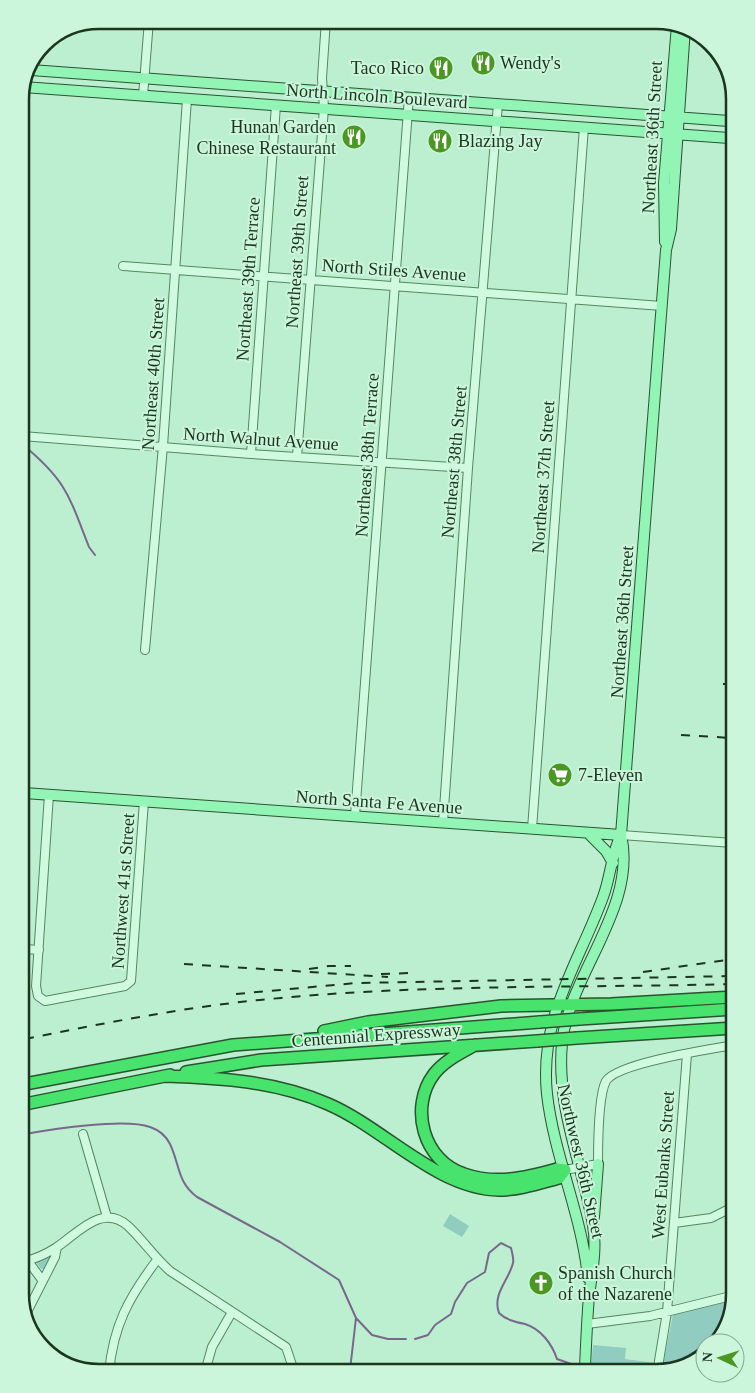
<svg xmlns="http://www.w3.org/2000/svg" width="755" height="1393" viewBox="0 0 755 1393" font-family="'Times New Roman',serif">
<style>
.green{fill:#90cdc0}
.lines{fill:none;stroke-linecap:round;stroke-linejoin:round}
.stream{stroke:#78688d;stroke-width:2}
.minor-casing{stroke:#55875f;stroke-width:10}
.major-casing{stroke:#2a5430;stroke-width:12}
.highway-casing{stroke:#2a5430;stroke-width:14}
.minor{stroke:#cffadf;stroke-width:8}
.major{stroke:#92f5b5;stroke-width:10}
.highway{stroke:#48e36c;stroke-width:11}
.rail{stroke:#1b351f;stroke-width:2;stroke-dasharray:9 9;stroke-linecap:butt}
.highway-bridge-casing{stroke:#2a5430;stroke-width:14;stroke-linecap:butt}
.highway-bridge{stroke:#48e36c;stroke-width:11}
.labels{text-anchor:middle;stroke-width:4;stroke-linejoin:round;paint-order:stroke}
.poi-label{font-size:18px;fill:#1b351f;stroke:#ccf6dc;text-anchor:start}
.street-label{font-size:18px;fill:#1b351f;stroke:#ccf6dc}
.rim{fill:none;stroke:#1b351f;stroke-width:2.5}
</style>
<rect width="100%" height="100%" fill="#bcefcf"/>
<path class="green" d="M450,1214l19,12 -7,11 -19,-11z
M50,1256l-5,13h-4l-5,-7z
M734,1299l-12,39 -6,5h-11v9l-18,15 -96,1 2,-23 33,3 -1,11 38,5 10,-50z"/>
<g class="lines">
<path class="stream" d="M22,444c45,37 47,52 67,103l6,8
M25,1134c28,-5 100,-16 125,-7 9,3 16,9 20,17 10,21 7,38 27,53l83,45 59,38 17,38 16,17 16,4h18
M415,1339l13,-4 7,-10 16,-11 4,-12 12,-19 18,-11 4,-19 12,-10 10,5c1,4 3,11 2,15 -4,17 -21,31 -14,50 7,7 17,9 26,11 16,5 27,20 32,35l20,7
M350,1370l6,-52"/>
<defs>
<path id="minor" d="M143,96l6,-76
M123,266l539,40
M22,436l229,18 217,14
M251,454l25,-349
M297,457l27,-349 -2,-30 4,-58
M145,650l18,-204 24,-347
M49,795l-13,191 2,10 7,5 80,-15 6,-5 13,-180
M355,816l54,-719
M443,823l25,-355 30,-364
M532,829l52,-702
M621,835l112,8
M24,949l15,1
M83,1134l24,83
M565,1170l33,-6c0,-19 0,-68 8,-83 11,-18 105,-32 128,-36
M674,1223l37,-5 24,-12
M26,1261c11,-3 22,-8 31,-14 21,-14 45,-44 71,-21 15,14 26,31 42,45l116,76 8,24
M28,1261l14,19
M26,1314l29,-57 2,-10
M587,1324l63,-8 85,-21
M658,1367l9,-55 20,-258
M205,1372l7,-25 20,-35
M109,1373c4,-47 20,-76 48,-113"/>
<path id="major" d="M31,70l698,51
M23,87l706,51
M665,242l-1,-59 13,-158
M24,793l597,42
M588,833l18,18 7,12
M594,1217l4,-53
M588,1278c-6,-63 -34,-122 -41,-184 -8,-77 31,-129 56,-197 8,-21 8,-43 18,-62
M585,1368c1,-24 2,-48 4,-72 3,-24 8,-47 4,-71 -11,-62 -37,-118 -31,-182 7,-69 76,-136 59,-208l45,-585 5,-21 14,-201"/>
<path id="highway" d="M580,1019l154,-10
M324,1031l44,-9 133,-16 110,-2 123,-7
M577,1038l157,-10
M186,1072l75,-12 276,-19
M165,1076c56,2 111,5 163,28 56,24 109,85 171,86 20,0 41,-7 60,-12l6,-8 -8,-1c-32,9 -61,16 -93,5 -41,-13 -55,-67 -30,-100 11,-14 27,-21 41,-29
M25,1084l208,-39 307,-23
M25,1104l145,-29"/>
</defs>
<use href="#minor" class="minor-casing"/>
<use href="#major" class="major-casing"/>
<use href="#highway" class="highway-casing"/>
<use href="#minor" class="minor"/>
<use href="#major" class="major"/>
<use href="#highway" class="highway"/>
<path class="rail" d="M723,684h9
M681,735l51,3
M184,964l204,13
M309,969l20,-3h22
M643,972l90,-13
M381,974l30,-1
M236,994l120,-11 377,-7
M25,1039c85,-17 170,-34 256,-41 150,-14 302,-10 452,-14"/>
<defs>
<path id="highway-bridge" d="M540,1022l40,-3
M537,1041l40,-3"/>
</defs>
<use href="#highway-bridge" class="highway-bridge-casing"/>
<use href="#highway-bridge" class="highway-bridge"/>
</g>
<defs>
<symbol id="restaurant-disc" viewBox="-11 -11 22 22"><circle r="9.5" fill="#4b9724" stroke="#ccf6dc"/><path d="M-5-6h1v4h1v-4h1v4h1v-4h1v5L-1.5 .5V6h-2V.5L-5-1ZM5-6V6H3V1.5H1.5Q1.5-4 5-6Z" fill="#fff"/></symbol>
<symbol id="supermarket-disc" viewBox="-11 -11 22 22"><circle r="9.5" fill="#4b9724" stroke="#ccf6dc"/><path d="M-6-5.5h2.5l.6 2H6L4.5 2H-2.5L-4.4-4H-6ZM-1.5 3.2a1.3 1.3 0 1 0 .1 0ZM3 3.2a1.3 1.3 0 1 0 .1 0Z" fill="#fff"/></symbol>
<symbol id="church-disc" viewBox="-11 -11 22 22"><circle r="9.5" fill="#4b9724" stroke="#ccf6dc"/><path d="M-1.2-6h2.4v3.5h3.3v2.4h-3.3V6h-2.4V-.1h-3.3v-2.4h3.3Z" fill="#fff"/></symbol>
</defs>
<g fill-rule="evenodd">
<use href="#restaurant-disc" x="469" y="49" width="28" height="28"/>
<use href="#restaurant-disc" x="427" y="54" width="28" height="28"/>
<use href="#restaurant-disc" x="340" y="123" width="28" height="28"/>
<use href="#restaurant-disc" x="426" y="127" width="28" height="28"/>
<use href="#supermarket-disc" x="546" y="761" width="28" height="28"/>
<use href="#church-disc" x="527" y="1269" width="28" height="28"/>
</g>
<g class="labels">
<g class="poi-label">
<text x="500" y="69">Wendy's</text>
<text x="424" y="74" text-anchor="end">Taco Rico</text>
<text x="336" y="133" text-anchor="end">Hunan Garden<tspan x="336" dy="21">Chinese Restaurant</tspan></text>
<text x="458" y="147">Blazing Jay</text>
<text x="578" y="781">7-Eleven</text>
<text x="558" y="1279">Spanish Church<tspan x="558" dy="21">of the Nazarene</tspan></text>
</g>
<g class="street-label">
<text transform="translate(377 96) rotate(4)" y="6">North Lincoln Boulevard</text>
<text transform="translate(652 137) rotate(-87)" y="6">Northeast 36th Street</text>
<text transform="translate(297 252) rotate(-86)" y="6">Northeast 39th Street</text>
<text transform="translate(394 270) rotate(4)" y="6">North Stiles Avenue</text>
<text transform="translate(248 279) rotate(-86)" y="6">Northeast 39th Terrace</text>
<text transform="translate(153 374) rotate(-86)" y="6">Northeast 40th Street</text>
<text transform="translate(261 439) rotate(4)" y="6">North Walnut Avenue</text>
<text transform="translate(367 455) rotate(-86)" y="6">Northeast 38th Terrace</text>
<text transform="translate(454 462) rotate(-85)" y="6">Northeast 38th Street</text>
<text transform="translate(543 477) rotate(-86)" y="6">Northeast 37th Street</text>
<text transform="translate(622 622) rotate(-86)" y="6">Northeast 36th Street</text>
<text transform="translate(379 802) rotate(4)" y="6">North Santa Fe Avenue</text>
<text transform="translate(123 891) rotate(-86)" y="6">Northwest 41st Street</text>
<text transform="translate(376 1035) rotate(-4)" y="6">Centennial Expressway</text>
<text transform="translate(581 1161) rotate(77)" y="6">Northwest 36th Street</text>
<text transform="translate(663 1165) rotate(-86)" y="6">West Eubanks Street</text>
</g>
</g>
<path d="M0 0H755V1393H0ZM99 29H656A70 70 0 0 1 726 99V1294A70 70 0 0 1 656 1364H99A70 70 0 0 1 29 1294V99A70 70 0 0 1 99 29Z" fill="#ccf6dc" fill-rule="evenodd"/>
<path class="rim" d="M99 29H656A70 70 0 0 1 726 99V1294A70 70 0 0 1 656 1364H99A70 70 0 0 1 29 1294V99A70 70 0 0 1 99 29Z"/>
<g transform="translate(720 1358) rotate(274)"><circle r="24" fill="#ccf6dc" stroke="#85a990"/>
<path d="M0-4L9 19L0 12L-9 19Z" fill="#4b9724"/>
<text y="-8" font-size="14" font-weight="bold" text-anchor="middle" fill="#1b351f">N</text>
</g>
</svg>
